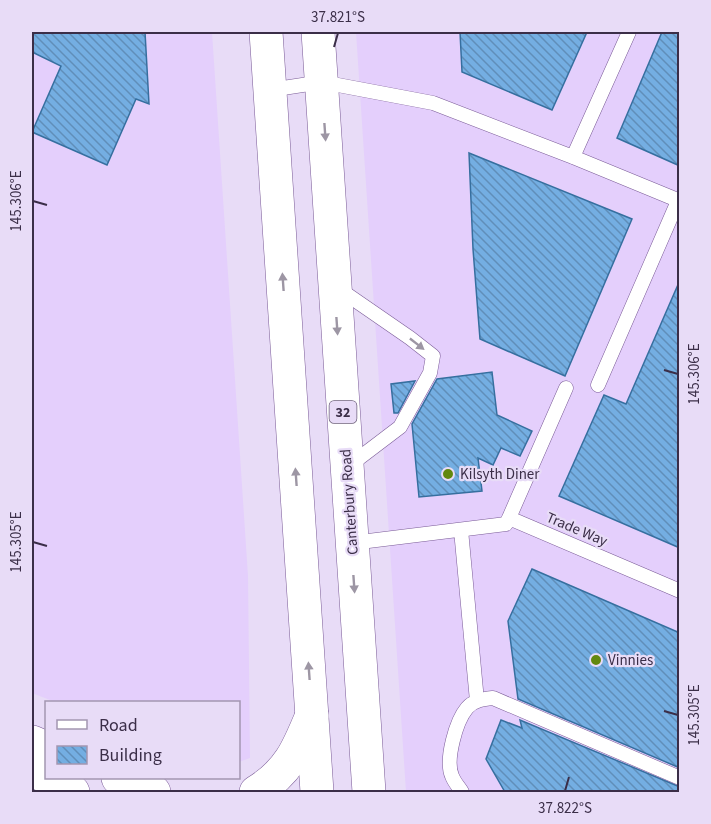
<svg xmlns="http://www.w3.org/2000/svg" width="711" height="824" viewBox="0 0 711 824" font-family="'Source Sans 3',sans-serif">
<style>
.built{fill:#e4cffc}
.building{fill:url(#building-back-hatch);stroke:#366f9f;stroke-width:1.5}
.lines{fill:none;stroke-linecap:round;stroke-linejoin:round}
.service-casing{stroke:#7a5b97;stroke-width:15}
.secondary-casing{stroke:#7a5b97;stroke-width:34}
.primary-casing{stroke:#7a5b97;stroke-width:34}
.service{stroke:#fff;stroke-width:14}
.secondary{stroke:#fff;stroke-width:33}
.primary{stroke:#fff;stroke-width:33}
.oneway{fill:#9d96a4}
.ticks{fill:none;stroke:#3b2e48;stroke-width:2}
.poi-dot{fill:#63880e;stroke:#e8dcf7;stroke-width:2}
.labels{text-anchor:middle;stroke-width:4.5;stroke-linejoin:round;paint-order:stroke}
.shield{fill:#e8dcf7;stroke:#6f627c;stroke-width:1.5}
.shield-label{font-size:14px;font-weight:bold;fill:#3b2e48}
.poi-label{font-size:15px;fill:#3b2e48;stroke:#e8dcf7;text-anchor:start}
.street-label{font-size:15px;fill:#3b2e48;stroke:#e8dcf7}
.neatline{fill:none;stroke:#3b2e48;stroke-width:2}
.ticks-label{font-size:15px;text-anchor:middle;fill:#3b2e48}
</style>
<defs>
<pattern id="building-back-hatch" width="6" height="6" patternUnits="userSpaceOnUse" patternTransform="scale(1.5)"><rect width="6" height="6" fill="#74aee2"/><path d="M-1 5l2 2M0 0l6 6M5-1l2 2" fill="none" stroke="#608eb9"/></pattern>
</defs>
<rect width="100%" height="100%" fill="#e8dcf7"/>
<path class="built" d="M32,32h180l36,544 2,182 -11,4 -1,-60h-183l-23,-9z
M356,32h323v760h-273z"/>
<path class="building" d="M32,32h113l4,72 -13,-5 -29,66 -75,-33 29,-66 -29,-14z
M460,32h127l-35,78 -90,-38z
M662,32h18v134l-63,-28z
M469,153l163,66 -67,157 -85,-37 -7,-90z
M680,280v268l-121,-52 45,-101 22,9z
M492,372l5,43 35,16 -12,25 -19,-8 -8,17 -15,-7 4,33 -63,6 -7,-73 25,-45z
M415,381l-17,32h-4l-3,-29z
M532,569l148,64v135l-162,-69 -10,-78z
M501,720l21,8 -2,-8 160,67v5h-175l-19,-33z"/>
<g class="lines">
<defs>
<path id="service" d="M270,90l52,-8 111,21 140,54 107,44
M573,157l56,-125
M339,289l71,49 23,18 -3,17 -30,54 -50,38
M598,385l80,-184
M509,518l57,-130
M461,530l16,171
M352,543l154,-19 3,-6 171,73
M462,792c-3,-5 -8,-10 -10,-16 -7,-16 4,-55 15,-68 7,-8 17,-9 26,-10l187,80"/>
<path id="secondary" d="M32,742l14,6
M32,769l41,23
M118,778l36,14
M256,792c33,-20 42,-43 56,-77"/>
<path id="primary" d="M266,32l51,760
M318,32l51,760"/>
</defs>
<use href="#service" class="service-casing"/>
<use href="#secondary" class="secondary-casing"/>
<use href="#primary" class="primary-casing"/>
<use href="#service" class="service"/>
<use href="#secondary" class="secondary"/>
<use href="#primary" class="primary"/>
</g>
<defs><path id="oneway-solid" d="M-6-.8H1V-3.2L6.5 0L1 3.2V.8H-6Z" transform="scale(1.5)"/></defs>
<g class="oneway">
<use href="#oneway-solid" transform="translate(325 132) rotate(86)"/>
<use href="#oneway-solid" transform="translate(283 282) rotate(-94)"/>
<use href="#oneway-solid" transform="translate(337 326) rotate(86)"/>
<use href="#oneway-solid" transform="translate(417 344) rotate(38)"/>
<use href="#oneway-solid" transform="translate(296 477) rotate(-94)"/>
<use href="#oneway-solid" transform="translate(354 584) rotate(86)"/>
<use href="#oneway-solid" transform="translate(309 671) rotate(-94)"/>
</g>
<path class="ticks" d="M334,47l4,-14M33,201l14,4M664,370l14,4M33,542l14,4M664,711l14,4M565,791l4,-14"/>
<g class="poi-dot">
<circle cx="448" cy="474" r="6"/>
<circle cx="596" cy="660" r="6"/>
</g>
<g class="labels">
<rect class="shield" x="329.5" y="401" width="27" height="22" rx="4.5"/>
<g class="shield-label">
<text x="343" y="417">32</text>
</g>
<g class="poi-label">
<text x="460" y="479">Kilsyth Diner</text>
<text x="608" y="665">Vinnies</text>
</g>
<g class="street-label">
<text transform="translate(349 502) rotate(-94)" y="5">Canterbury Road</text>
<text transform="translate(577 529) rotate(23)" y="5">Trade Way</text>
</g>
</g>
<rect width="711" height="824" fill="none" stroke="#e8dcf7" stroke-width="66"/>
<rect x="45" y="701" width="195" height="78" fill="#e8dcf7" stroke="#a396b1" stroke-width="1.5"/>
<rect x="57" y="720" width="30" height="9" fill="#ffffff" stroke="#a396b1" stroke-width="1.5"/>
<text x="99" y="731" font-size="18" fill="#3b2e48">Road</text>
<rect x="57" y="746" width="30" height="18" fill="url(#building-back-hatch)" stroke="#a396b1" stroke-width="1.5"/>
<text x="99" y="761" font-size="18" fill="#3b2e48">Building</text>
<rect x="33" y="33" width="645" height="758" class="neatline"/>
<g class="ticks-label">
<text x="338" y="22">37.821°S</text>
<text transform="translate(16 201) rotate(-90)" y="5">145.306°E</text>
<text transform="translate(694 374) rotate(-90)" y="5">145.306°E</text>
<text transform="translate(16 542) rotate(-90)" y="5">145.305°E</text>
<text transform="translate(694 715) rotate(-90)" y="5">145.305°E</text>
<text x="565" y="813">37.822°S</text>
</g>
</svg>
